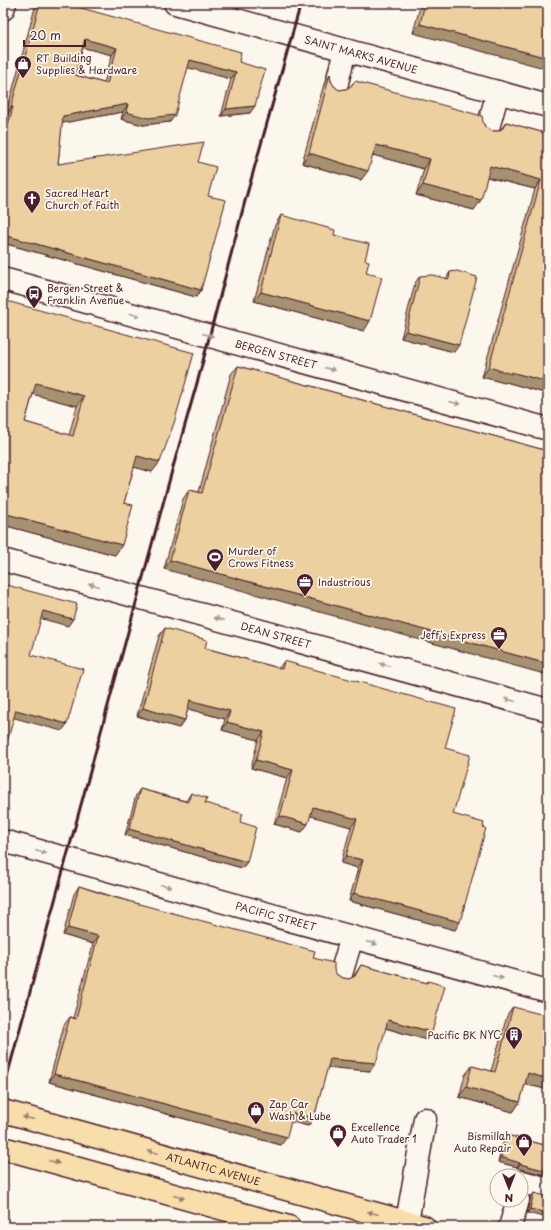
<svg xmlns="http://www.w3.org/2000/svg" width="551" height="1230" viewBox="0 0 551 1230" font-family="'Playpen Sans',sans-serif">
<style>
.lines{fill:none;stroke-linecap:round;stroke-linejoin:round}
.minor-casing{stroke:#4a1f2b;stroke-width:25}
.major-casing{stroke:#4a1f2b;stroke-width:25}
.minor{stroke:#fbf7ec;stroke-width:22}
.major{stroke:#f8deab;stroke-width:22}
.rail{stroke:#4a1f2b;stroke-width:3}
.wall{fill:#ccb38a;stroke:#4a1f2b;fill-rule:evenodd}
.shaded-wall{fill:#a69270;stroke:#4a1f2b}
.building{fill:#edd0a0;stroke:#4a1f2b;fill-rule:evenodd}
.oneway{fill:#ab9695}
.oneway2{fill:#a17e6b}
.labels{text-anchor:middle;stroke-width:3.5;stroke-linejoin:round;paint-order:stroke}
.street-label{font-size:10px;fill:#4a1f2b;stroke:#fbf7ec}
.poi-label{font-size:10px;fill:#4a1f2b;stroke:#fbf7ec;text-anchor:start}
</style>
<rect width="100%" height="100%" fill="#fbf7ec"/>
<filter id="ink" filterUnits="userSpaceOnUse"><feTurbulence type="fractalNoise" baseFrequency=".025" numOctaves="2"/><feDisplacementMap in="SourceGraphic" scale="8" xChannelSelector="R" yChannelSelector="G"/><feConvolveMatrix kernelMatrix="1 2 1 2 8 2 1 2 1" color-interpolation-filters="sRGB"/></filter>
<g filter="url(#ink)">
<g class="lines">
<defs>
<g id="minor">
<path id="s1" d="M175,3l373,103"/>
<path d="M3,9l2,-6"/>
<path d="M336,87l9,-37"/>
<path d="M488,128l10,-36"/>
<path id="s2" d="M3,279l545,150"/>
<path id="s3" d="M3,560l545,150"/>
<path id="s4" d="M3,841l545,150"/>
<path d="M341,974l11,-37"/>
<path d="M521,1187l2,-5 25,7"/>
<path d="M407,1222l18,-103"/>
<path d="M510,1227l8,-27"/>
</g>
<g id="major">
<path id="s5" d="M3,1111l421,116"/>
<path d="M3,1148l286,79"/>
</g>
</defs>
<use href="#minor" class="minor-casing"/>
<use href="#major" class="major-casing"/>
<use href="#minor" class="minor"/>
<use href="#major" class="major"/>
<path class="rail" d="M3,1091l170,-624 26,-91 46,-175 56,-198"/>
</g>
<path class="wall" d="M37,3h26l176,59 11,51 -29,3 10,-37 -43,-12 -18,55 -27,3 -22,-6 2,-7 -61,11 -4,41 140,-2 10,34 -7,94 -5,7 -193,-54v-109l5,-20h-2l30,-110zM83,47l29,8 -8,28 -29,-8z
M421,3h127l-135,30z
M330,74l1,7 3,5 5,4 7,-1 4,-2 5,-6 128,41 2,5 7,4h6l4,-3 4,-6 42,12v260l-42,-12 -1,1 -23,-6 53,-188 -48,-12 -13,33 -58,-15 8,-26 -51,-14 -12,25 -59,-17 22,-79z
M281,215l53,20 31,25 1,13 -2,58 -110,-30 21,-76z
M450,272l4,80 -53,-14 14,-55 5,-7 26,3z
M3,300l149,172 -18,-5 -10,36 -9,52 -112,-30zM33,394l44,12 -8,29 -44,-13z
M238,366l310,85 -384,118 19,-70 6,-9 10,2 32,-118z
M165,628l40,20 74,20 5,-7 161,87 8,66 2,116 -106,-29 9,-33 -17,-5 10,-36 -41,-12 -8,17 -28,-8 13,-46 -36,-10 7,-28 -36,-10 3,-11 -37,-10 -3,11 -6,8 -42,-12 22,-80z
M140,789l46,12 5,-8 14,10 35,19 7,40 -5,6 -117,-33 11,-40z
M79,886l234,72 21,12 3,5 6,3 6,1 4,-2 8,-12 66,18 1,-2 4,51 -5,8 -42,-12 -15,43 -43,-4 -13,51 -6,8 -17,-5 -10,24 -232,-63 15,-57 6,-8 3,1 20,-74 -30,-9 11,-41z
M513,1007l32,82 -20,-5 -5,18 -7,10 -54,-15 6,-22 7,-9 19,5 16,-55z
M507,1135l41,11 -31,22v-1l-19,-5 6,-23z
M534,1193l14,4 -21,16 4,-16z"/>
<path class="shaded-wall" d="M420,24l128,34v11l-135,-36z
M85,39l32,9 -5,7 -32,-8z
M190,60l46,12 -5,7 -46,-12z
M128,104l-5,8 -65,12 5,-8z
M255,106l-5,7 -29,3 5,-7z
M11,107h2l-5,7h-2z
M126,112l49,3 -5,7 -27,3 -22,-6z
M376,145l54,14 -6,10 -55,-15z
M309,153l59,18 -7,9 -59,-17z
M490,166l51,14 -6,9 -52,-13z
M423,185l58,15 -7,10 -58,-15z
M4,235l197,55 -5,7 -193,-54v-7z
M261,292l109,29 -6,10 -110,-30z
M406,331l53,14 -5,7 -53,-14z
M489,367l22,5 37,10v12l-42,-12 -1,1 -23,-6z
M36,383l48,13 -7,10 -49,-13z
M137,456l23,6 -8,10 -22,-6z
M3,513l119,32 -7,10 -112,-30z
M170,560l378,104v11l-384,-106z
M43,611l30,8 -5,7 -29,-8z
M190,700l40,11 -5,8 -40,-11z
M143,708l42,12 -6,8 -42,-12z
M16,710l51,14 -5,7 -51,-14z
M227,722l37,10 -6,8 -36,-10z
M256,760l37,10 -6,8 -36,-10z
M313,807l44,12 -6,8 -44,-12z
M280,816l28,8 -6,8 -28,-8z
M129,829l118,33 -5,6 -117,-33z
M346,856l17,4 -5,8 -17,-5z
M354,893l106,29 -5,8 -106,-29z
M68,928l30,8 -5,8 -30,-9z
M388,1020l44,12 -5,8 -45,-13z
M330,1059l46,4 -6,8 -46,-4z
M528,1073l20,6v6l-3,4 -24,-6z
M54,1074l233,63 -6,8 -232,-63z
M466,1087l54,15 -7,10 -54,-15z
M293,1113l21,5 -6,8 -20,-5z
M501,1157l19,6 -3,4 -19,-5z
M520,1164l28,7v5l-31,-8z
M530,1209l18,4v5l-21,-5z"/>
<path class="building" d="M40,3h23l178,49 -2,10 26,8 -10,36 -29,3 10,-37 -46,-12 -15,55 -27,3 -22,-6 2,-8 -65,12 -5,48 146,-22 -6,20 18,5 -8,29 18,4 -25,90 -197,-55 -1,2v-94l10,-36h-2zM85,39l32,9 -10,36 -32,-9z
M425,3h123v55l-128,-34z
M330,74l1,7 3,5 5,4 7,-1 5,-3 4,-5 127,35 1,6 2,5 7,4h6l5,-3 3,-6 42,12v248l-37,-10v2l-22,-7 52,-187 -51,-14 -9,34 -58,-15 7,-26 -54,-14 -8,26 -59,-18z
M281,215l54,15 -1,5 35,9 -4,16 4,1 -3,12 16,4 -12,44 -109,-29z
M457,271l20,6 -18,68 -53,-14 14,-55 12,-1 17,4 1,-7z
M3,300l191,53 -20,70 -14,39 -23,-6 -13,47 9,2 -11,40 -119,-32zM36,383l48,13 -11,40 -48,-14z
M238,366l310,85v213l-378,-104 19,-70 13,3z
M3,584l74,20 -4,15 -30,-8 -12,44 52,14 -16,55 -51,-14 -13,47z
M165,628l42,12 -2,8 40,11 37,10 2,-8 172,48 -11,39 25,7 -17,59 31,9 -1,4 3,1 -26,94 -106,-29 9,-33 -17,-4 11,-37 -44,-12 -5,17 -28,-8 13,-46 -37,-10 8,-28 -37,-10 3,-11 -40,-11 -5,20 -42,-12z
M140,789l48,13 3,-9 16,5 -2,5 38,11 -3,8 16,5 -9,35 -118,-33z
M79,886l30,10 206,55 -2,7 21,5v7l3,5 6,3 6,1 6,-3 6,-11 66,18 1,-2 17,5 -13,46 -44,-12 -12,43 -46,-4 -16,59 -21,-5 -6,24 -233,-63 16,-57 6,2 22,-83 -30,-8z
M513,1007l35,9v63l-20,-6 -8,29 -54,-15 6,-21 23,6z
M507,1135l41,11v25l-28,-7v-1l-19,-6z
M534,1193l14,4v16l-18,-4z"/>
<defs><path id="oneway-solid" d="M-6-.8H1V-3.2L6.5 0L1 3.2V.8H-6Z"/></defs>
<g class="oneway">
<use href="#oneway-solid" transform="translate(135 315) rotate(16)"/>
<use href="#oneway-solid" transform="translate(208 335) rotate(15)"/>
<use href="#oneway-solid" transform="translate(330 369) rotate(15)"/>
<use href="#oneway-solid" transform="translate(455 403) rotate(15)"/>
<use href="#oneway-solid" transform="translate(94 585) rotate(-165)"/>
<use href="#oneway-solid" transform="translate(219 619) rotate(-165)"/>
<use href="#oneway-solid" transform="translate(385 665) rotate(-165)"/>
<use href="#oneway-solid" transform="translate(510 700) rotate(-165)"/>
<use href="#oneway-solid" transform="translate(41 852) rotate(15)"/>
<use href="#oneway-solid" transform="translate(166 886) rotate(15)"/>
<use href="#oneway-solid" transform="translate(372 943) rotate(15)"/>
<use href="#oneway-solid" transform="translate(498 977) rotate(15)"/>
</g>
<g class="oneway2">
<use href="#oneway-solid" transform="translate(28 1118) rotate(-165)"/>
<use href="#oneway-solid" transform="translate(153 1152) rotate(-165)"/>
<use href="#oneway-solid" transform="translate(54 1162) rotate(15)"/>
<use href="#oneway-solid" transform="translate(179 1197) rotate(15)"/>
<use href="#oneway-solid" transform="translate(373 1213) rotate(-165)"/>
</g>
</g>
<defs>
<symbol id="shop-pin" viewBox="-11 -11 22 30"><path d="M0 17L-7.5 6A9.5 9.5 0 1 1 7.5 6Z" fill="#4a1f2b" stroke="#fbf7ec"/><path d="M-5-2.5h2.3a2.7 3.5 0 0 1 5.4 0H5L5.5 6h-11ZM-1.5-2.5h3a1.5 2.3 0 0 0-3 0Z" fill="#fff"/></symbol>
<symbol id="church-pin" viewBox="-11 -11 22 30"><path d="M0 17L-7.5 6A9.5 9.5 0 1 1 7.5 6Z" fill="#4a1f2b" stroke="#fbf7ec"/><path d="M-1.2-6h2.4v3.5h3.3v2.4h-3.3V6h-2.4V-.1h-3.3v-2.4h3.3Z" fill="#fff"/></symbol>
<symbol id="bus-pin" viewBox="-11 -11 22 30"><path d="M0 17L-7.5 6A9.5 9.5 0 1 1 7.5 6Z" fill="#4a1f2b" stroke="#fbf7ec"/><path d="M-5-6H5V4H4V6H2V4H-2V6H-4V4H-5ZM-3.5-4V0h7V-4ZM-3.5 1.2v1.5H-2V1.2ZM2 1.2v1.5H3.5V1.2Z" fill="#fff"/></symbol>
<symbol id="stadium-pin" viewBox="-11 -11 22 30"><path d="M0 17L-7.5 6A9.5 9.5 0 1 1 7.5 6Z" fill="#4a1f2b" stroke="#fbf7ec"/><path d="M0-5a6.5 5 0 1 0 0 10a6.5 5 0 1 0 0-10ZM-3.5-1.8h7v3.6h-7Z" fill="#fff"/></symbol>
<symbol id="office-pin" viewBox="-11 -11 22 30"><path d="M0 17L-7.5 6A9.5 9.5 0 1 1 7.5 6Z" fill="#4a1f2b" stroke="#fbf7ec"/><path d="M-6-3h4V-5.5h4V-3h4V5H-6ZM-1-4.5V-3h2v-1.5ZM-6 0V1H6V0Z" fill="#fff"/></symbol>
<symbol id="building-pin" viewBox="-11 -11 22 30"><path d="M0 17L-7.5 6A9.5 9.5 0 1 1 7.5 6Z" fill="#4a1f2b" stroke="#fbf7ec"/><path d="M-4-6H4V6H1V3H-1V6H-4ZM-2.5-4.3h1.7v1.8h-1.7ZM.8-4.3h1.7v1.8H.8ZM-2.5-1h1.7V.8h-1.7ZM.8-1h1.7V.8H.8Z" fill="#fff"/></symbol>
</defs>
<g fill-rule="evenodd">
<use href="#shop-pin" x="13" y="54" width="20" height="27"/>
<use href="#church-pin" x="22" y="189" width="20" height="27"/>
<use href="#bus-pin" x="24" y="284" width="20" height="27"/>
<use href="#stadium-pin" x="205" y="547" width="20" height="27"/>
<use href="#office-pin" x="295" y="572" width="20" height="27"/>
<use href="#office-pin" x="489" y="625" width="20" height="27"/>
<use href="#building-pin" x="504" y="1025" width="20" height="27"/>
<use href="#shop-pin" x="246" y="1100" width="20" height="27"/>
<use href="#shop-pin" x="328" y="1123" width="20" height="27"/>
<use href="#shop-pin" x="514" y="1132" width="20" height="27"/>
</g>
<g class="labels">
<g class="street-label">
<text dy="4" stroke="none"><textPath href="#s1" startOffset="193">SAINT MARKS AVENUE</textPath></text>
<text dy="4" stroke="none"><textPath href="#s2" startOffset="283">BERGEN STREET</textPath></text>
<text dy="4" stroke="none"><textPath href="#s3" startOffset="283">DEAN STREET</textPath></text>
<text dy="4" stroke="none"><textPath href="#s4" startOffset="283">PACIFIC STREET</textPath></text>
<text dy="4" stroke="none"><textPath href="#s5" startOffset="218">ATLANTIC AVENUE</textPath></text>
</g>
<g class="poi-label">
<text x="36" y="62">RT Building<tspan x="36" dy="12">Supplies &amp; Hardware</tspan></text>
<text x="45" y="197">Sacred Heart<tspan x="45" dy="12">Church of Faith</tspan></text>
<text x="47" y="292">Bergen Street &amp;<tspan x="47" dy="12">Franklin Avenue</tspan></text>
<text x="228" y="555">Murder of<tspan x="228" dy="12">Crows Fitness</tspan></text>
<text x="318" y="586">Industrious</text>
<text x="486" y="639" text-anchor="end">Jeff's Express</text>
<text x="501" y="1039" text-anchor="end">Pacific BK NYC</text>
<text x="269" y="1108">Zap Car<tspan x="269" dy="12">Wash &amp; Lube</tspan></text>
<text x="351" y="1131">Excellence<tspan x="351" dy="12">Auto Trader 1</tspan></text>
<text x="511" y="1140" text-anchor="end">Bismillah<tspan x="511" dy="12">Auto Repair</tspan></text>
</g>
</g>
<rect width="551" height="1230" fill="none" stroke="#fbf7ec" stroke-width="16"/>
<rect x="8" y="8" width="535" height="1214" fill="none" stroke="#4a1f2b" stroke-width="1.5" filter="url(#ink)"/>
<g transform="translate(509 1188) rotate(180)"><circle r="19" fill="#fbf7ec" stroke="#b4a19f"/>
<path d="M0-3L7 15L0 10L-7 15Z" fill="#4a1f2b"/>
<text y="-6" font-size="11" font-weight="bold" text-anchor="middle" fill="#4a1f2b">N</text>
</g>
<path d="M24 40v6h61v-6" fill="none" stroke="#4a1f2b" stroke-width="2"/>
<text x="30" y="40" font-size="12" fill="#4a1f2b" stroke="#fbf7ec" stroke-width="3" paint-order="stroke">20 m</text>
</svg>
